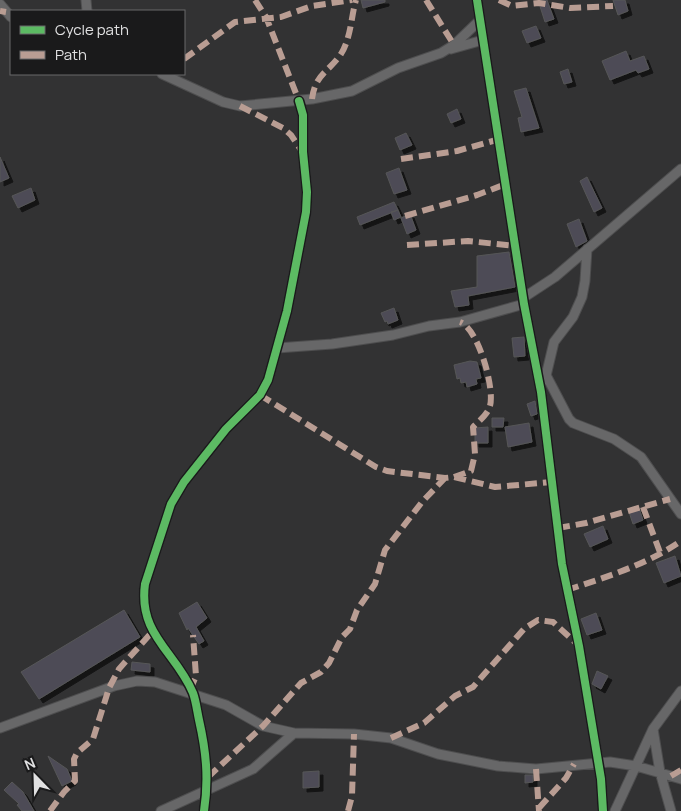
<svg xmlns="http://www.w3.org/2000/svg" width="681" height="811" viewBox="0 0 681 811" font-family="Manrope,sans-serif">
<style>
.building{fill:#4d4c57;stroke:#565657;filter:url(#shadow)}
.lines{fill:none;stroke-linecap:round;stroke-linejoin:round}
.minor-casing{stroke:#4e4e4f;stroke-width:11}
.minor{stroke:#676768;stroke-width:9}
.quiet{stroke:#b99d93;stroke-width:6;stroke-dasharray:12 6;stroke-linecap:butt}
.cycleway-casing{stroke:#1a1a1b;stroke-width:11}
.cycleway{stroke:#5cba63;stroke-width:8}
</style>
<defs>
<filter id="shadow"><feDropShadow dx="4" dy="4" stdDeviation="0" flood-color="#0009"/></filter>
</defs>
<rect width="100%" height="100%" fill="#323233"/>
<path class="building" d="M361,0h24v2l-22,6z
M538,0h9l7,19 -9,3z
M613,0h12l3,11 -10,4z
M536,26l5,12 -14,5 -5,-12z
M626,51l4,10 14,-5 5,13 -11,4 -2,-3 -26,10 -8,-19z
M568,69l4,13 -8,2 -4,-12z
M526,88l13,40 -18,4 -3,-14 4,-1 -8,-26z
M457,109l4,10 -10,4 -4,-9z
M406,133l6,12 -12,5 -5,-12z
M0,157l9,21 -9,4z
M399,168l8,22 -13,4 -8,-21z
M587,177l15,31 -8,4 -14,-31z
M31,188l4,12 -17,8 -6,-12z
M394,202l4,8 -38,15 -3,-8z
M398,210l3,7 -7,3 -3,-8z
M410,214l6,16 -9,4 -6,-16z
M579,219l8,22 -11,6 -9,-23z
M509,252l6,35 -47,9 1,9 -14,2 -4,-16 26,-4v-31z
M394,308l4,12 -10,4 -1,-3 -2,1 -4,-9z
M524,337l1,19 -11,1 -2,-19z
M470,361l7,1 4,16 -5,1 1,5 -10,3 -1,-5 -5,1 -1,-5 -3,1 -3,-14z
M535,401l2,13 -6,2 -4,-12z
M492,418h12l-1,9h-11z
M529,423l3,19 -24,5 -3,-20z
M488,427v16h-13v-15z
M639,508l4,12 -10,4 -4,-12z
M603,526l5,13 -18,8 -6,-13z
M675,556l6,20 -17,7 -8,-20z
M197,602l10,16 -11,9 8,14 -5,3 -11,-16 -1,2 -8,-17z
M124,610l16,27 -101,62 -18,-27z
M596,613l6,17 -15,5 -6,-16z
M132,662l18,2v8l-19,-2z
M597,671l11,5 -7,13 -9,-5z
M48,756l19,13 5,12 -10,5z
M319,771v16l-16,1v-16z
M525,775h8v7l-8,1z
M12,782l11,10 11,19h-12l-5,-6 2,-1 -15,-14z"/>
<g class="lines">
<defs>
<path id="minor" d="M86,0l1,11
M477,0l47,304 17,88 21,172 17,82 22,133 2,32
M0,4l11,13
M451,49l32,-9
M162,74l61,28 17,4 72,-7 40,-8 46,-23 43,-15 13,-8 26,-25
M523,298l32,-21 126,-108
M277,348l55,-4 61,-9 36,-9 31,-4 64,-18
M546,375l23,44 4,4 41,16 27,18 40,57
M545,380l9,-38 19,-25 9,-20 3,-16 2,-32
M0,728l114,-42 23,-5 18,1 71,23 37,21 31,7 60,1 37,4 47,16 60,12 38,3 74,-7 26,4 45,13
M653,729l7,43 11,39
M161,811l92,-42 41,-36
M204,811c5,-33 2,-60 -5,-91 -2,-9 -3,-19 -6,-27 -17,-41 -55,-58 -48,-109l26,-80 13,-22 42,-53 34,-34 8,-15 19,-69 19,-99 1,-20 -4,-40v-37l-4,-14
M615,811l38,-82 28,-38"/>
</defs>
<use href="#minor" class="minor-casing"/>
<use href="#minor" class="minor"/>
<path class="quiet" d="M255,0l11,17 33,84
M426,0l28,45
M499,0l13,6 27,-3 31,5 43,-2
M0,11l6,1
M184,59l51,-37 46,-5 31,-11 40,-6
M312,99c3,-25 17,-27 29,-45 10,-16 10,-37 15,-54
M240,106l43,22 8,7 10,15
M401,159l56,-8 43,-12
M405,216l72,-21 29,-11
M407,245l61,-4 48,5
M260,395l116,72 11,4 58,7 9,-1 41,10 57,-5
M454,477l17,-6 4,-17 -2,-27c6,-6 15,-13 17,-21 5,-18 -12,-78 -30,-84
M643,507l18,48
M558,528l28,-5 84,-24
M567,590c39,-13 79,-25 114,-49
M190,690l6,-14 -3,-41
M391,738l33,-15 31,-27 18,-9 51,-58 14,-9 15,2 23,21
M536,769l3,42
M671,776l10,-6
M208,777l55,-51 38,-43 20,-11 8,-9 13,-26 8,-8 7,-19 18,-26 10,-34 37,-48 23,-24
M539,808l27,-30 8,-14
M50,811l14,-19 11,-11 -1,-22 3,-6 16,-14 16,-51 10,-19 33,-37
M348,811l4,-15 2,-62"/>
<defs>
<path id="cycleway" d="M477,0l47,304 17,88 21,172 17,82 22,133 2,32
M204,811c5,-33 2,-60 -5,-91 -2,-9 -3,-19 -6,-27 -17,-41 -55,-58 -48,-109l26,-80 13,-22 42,-53 34,-34 8,-15 19,-69 19,-99 1,-20 -4,-40v-37l-4,-14"/>
</defs>
<use href="#cycleway" class="cycleway-casing"/>
<use href="#cycleway" class="cycleway"/>
</g>
<rect x="10" y="10" width="175" height="65" fill="#1a1a1b" stroke="#69696a"/>
<rect x="20" y="26" width="25" height="8" fill="#5cba63" stroke="#69696a"/>
<text x="55" y="35" font-size="15" fill="#e0e0e1">Cycle path</text>
<rect x="20" y="51" width="25" height="8" fill="#b99d93" stroke="#69696a"/>
<text x="55" y="60" font-size="15" fill="#e0e0e1">Path</text>
<g transform="translate(35 776) rotate(337)" stroke="#1a1a1b" stroke-width="4" paint-order="stroke">
<path d="M0-4L9 19L0 12L-9 19Z" fill="#e0e0e1"/>
<text y="-8" font-size="14" font-weight="bold" text-anchor="middle" fill="#e0e0e1">N</text>
</g>
</svg>
